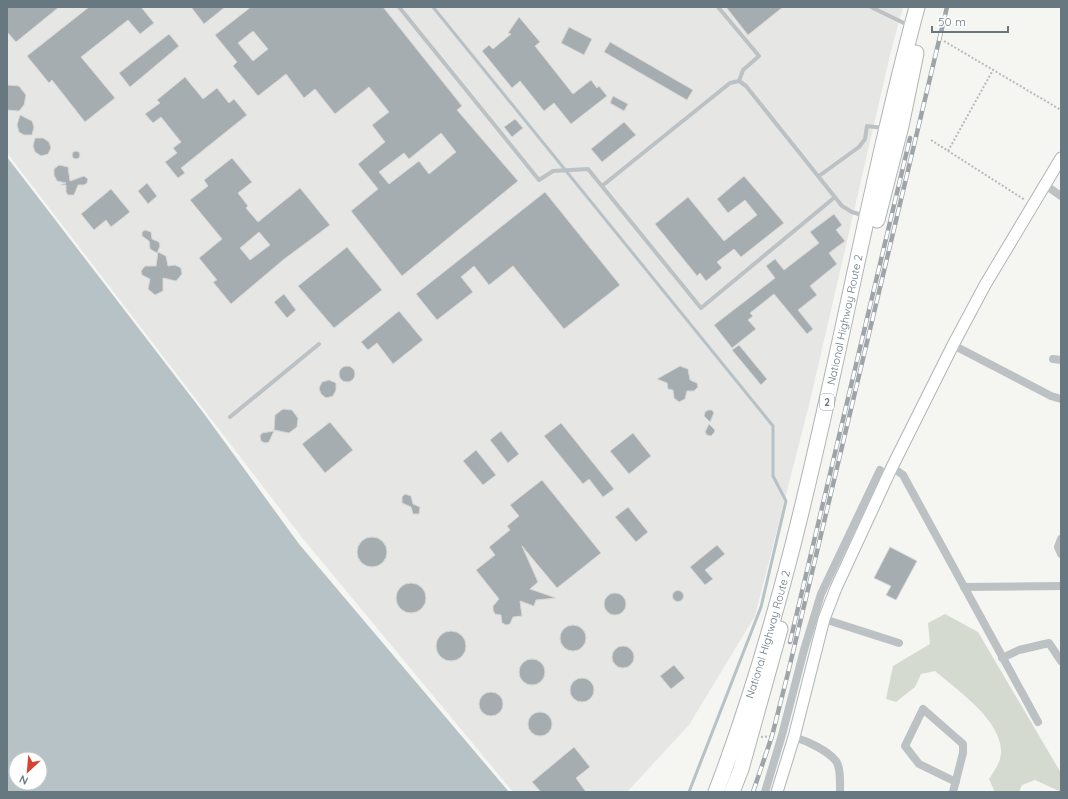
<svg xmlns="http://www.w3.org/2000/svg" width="1068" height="799" viewBox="0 0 1068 799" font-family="Quicksand,sans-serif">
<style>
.built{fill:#e6e6e5}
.green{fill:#d5dad1}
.water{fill:#b6c2c5;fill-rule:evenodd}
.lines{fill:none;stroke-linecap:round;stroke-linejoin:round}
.stream{stroke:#b6c2c5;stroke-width:3}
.building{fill:#a5adb0;stroke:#d6d6d5;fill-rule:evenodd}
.secondary-casing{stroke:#afb5b8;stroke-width:13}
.highway-casing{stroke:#b0b4b6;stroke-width:17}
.path{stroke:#b8bbbd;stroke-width:2;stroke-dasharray:2 2;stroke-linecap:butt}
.lane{stroke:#bcc1c3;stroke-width:4}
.street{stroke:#bcc1c3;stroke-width:8}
.secondary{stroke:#fff;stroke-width:11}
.highway{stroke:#fff;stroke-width:15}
.rail-casing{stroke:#9ea5a9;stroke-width:4.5}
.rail{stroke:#fff;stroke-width:3;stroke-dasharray:9;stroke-linecap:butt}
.labels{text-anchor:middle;stroke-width:4;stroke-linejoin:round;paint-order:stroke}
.shield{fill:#fff;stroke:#95a0a6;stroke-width:1}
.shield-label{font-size:10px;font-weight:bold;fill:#677880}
.street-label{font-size:11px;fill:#677880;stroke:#fff}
</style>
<rect width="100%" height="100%" fill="#f5f5f2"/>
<path class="built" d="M7,7h896l-12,44 -81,350 -55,215 -66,109 -62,67h-114l-209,-252 -297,-387z"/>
<path class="green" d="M945,614l33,18 83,141v19l-26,-12 -13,5 -3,7h-24l-6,-13c4,-6 9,-13 11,-20 9,-34 -43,-69 -65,-88l-14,3 -6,13 -19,15 -10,-3 7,-33 37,-22 -2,-21z"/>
<path class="water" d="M7,157l195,254 97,133 210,248h-502zM16,759h24v24h-24z"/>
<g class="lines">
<path class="stream" d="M433,7l340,419v50l13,25 -25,106 -72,185"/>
</g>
<path class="building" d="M7,7h52l-43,35 -9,-10z
M89,7h52l13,16 -14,11 -12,-14 -47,37 34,41 -30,24 -33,-42 -3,3 -22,-27z
M191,7h34l-21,17z
M251,7h132l79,99 -5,4 61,71 -116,95 -51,-65 27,-22 -20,-25 27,-22 -13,-17 17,-13 -20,-25 -34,27 -20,-25 -11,9 -18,-24 -28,22 -25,-30 4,-4 -22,-27zM253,31l15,18 -15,12 -15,-18zM441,133l15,19 -27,22 -10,-13 -30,23 -10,-12 25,-19 5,6z
M726,7h57l-35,28z
M519,17l21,25 -5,4 38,48 18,-14 6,8 2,-2 8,10 -36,28 -17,-21 -10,8 -24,-30 -8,7 -30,-37 7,-6 4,4 18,-15 -3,-1z
M569,27l23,12 -8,16 -23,-12z
M169,34l10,12 -49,41 -11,-14z
M610,42l83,48 -6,10 -83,-48z
M185,77l18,22 14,-11 12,15 5,-4 13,16 -66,53 4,5 -7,5 -13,-16 12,-9 -4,-5 8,-6 -20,-25 -8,6 -8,-9 15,-11 -3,-3z
M7,85l12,1 7,9 -2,10 -5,6 -12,-1z
M613,96l15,8 -4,7 -14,-8z
M20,115l12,6 2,6 -2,8h-8l-5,-3 -2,-7z
M515,119l8,9 -11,9 -8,-10z
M624,122l12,13 -34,27 -11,-13z
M35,138h8l6,4 2,6 -3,6 -7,2 -6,-4 -2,-6z
M72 155a4 4 0 1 1 8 0a4 4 0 1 1-8 0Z
M232,158l20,24 -14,11 10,13 -2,2 12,14 42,-34 30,37 -47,35 -52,44 -18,-22 4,-2 -18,-22 23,-19 -32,-39 18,-14 -4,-6zM259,232l11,13 -20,15 -10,-12z
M59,165l9,2 2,14 14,-5 4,3 -1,4 -3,2h-6l-4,10h-6l-2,-3v-7h-6l6,-2 -9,-2 -3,-6v-6z
M744,176l40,47 -43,34 -7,-8 -17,13 5,6 -16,13 -6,-8 -3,3 -42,-52 33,-27 36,44 33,-26 -12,-15 -17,13 -11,-14z
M147,183l10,13 -9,8 -10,-13z
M111,189l19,23 -19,15 -5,-7 -12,10 -13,-16z
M545,192l75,93 -56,44 -51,-63 -24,19 -15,-19 -13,11 12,15 -36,28 -21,-26z
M834,214l8,11 -6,5 9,11 -16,12 8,11 -27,22 7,9 -19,15 15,19 -6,5 -33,-40 -24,19 3,3 -5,4 8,9 -24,19 -18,-23 61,-47 -9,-12 9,-7 9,11 35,-27 -9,-11z
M145,230l6,2 1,7 7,3 1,4 -3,7 -7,-4 -1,-8 -7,-5v-4z
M347,247l35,43 -48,38 -36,-42z
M158,252l8,4 2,10 7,-1 6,3 1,6 -6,7 -13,-3v13l-8,4 -7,-6 2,-10 -8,-4 -1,-4 4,-5h11z
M284,294l12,16 -9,8 -13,-16z
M399,311l24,29 -30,24 -16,-21 -9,7 -7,-8z
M739,345l28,34 -6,6 -29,-35z
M680,366l8,3 2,11 7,3 1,4 -4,4h-7l-2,8 -6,3 -5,-4 -1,-8 -5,-1 -1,-6 -10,-4z
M339 374a8 8 0 1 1 16 0a8 8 0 1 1-16 0Z
M329,380l7,3v7l-3,6 -7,2 -5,-4 -2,-6 3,-6z
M283,409l9,1 6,8 -1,9 -8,6 -15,-3 1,-15z
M708,410h4l2,3 -4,9 -6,-6 1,-4z
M330,422l23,28 -28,23 -23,-29z
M561,423l53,66 -11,8 -14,-18 -6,5 -39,-48z
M709,424l6,6 -1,3 -3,3 -4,-1 -2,-3z
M274,431l-5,11 -4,1 -4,-2 -1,-5 2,-3z
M501,431l18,23 -11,9 -18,-23z
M633,433l18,23 -22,18 -19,-23z
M476,450l20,25 -13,10 -20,-24z
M542,480l59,73 -44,35 -35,-42 16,36 -8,7 26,9 -20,2 -2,6 -14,-5 2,15 -9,1 -3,7 -4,1 -4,-2 -1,-8 -6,-1 -2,-4v-4l6,-7 -23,-29 19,-15 -6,-8 21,-17 -3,-4 12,-10 -9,-11z
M405,494l6,2 2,8 7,3 -1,7h-6l-2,-7 -9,-4v-6z
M628,507l20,25 -12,10 -21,-25z
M357 552a15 15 0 1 1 30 0a15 15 0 1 1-30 0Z
M717,545l8,9 -20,16 8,9 -8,6 -15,-18z
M890,547l27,14 -21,39 -10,-5 5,-9 -17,-8z
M396 598a15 15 0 1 1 30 0a15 15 0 1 1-30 0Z
M672.5 596a5.5 5.5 0 1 1 11 0a5.5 5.5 0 1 1-11 0Z
M604 604a11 11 0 1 1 22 0a11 11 0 1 1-22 0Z
M560 638a13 13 0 1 1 26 0a13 13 0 1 1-26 0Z
M436 646a15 15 0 1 1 30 0a15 15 0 1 1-30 0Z
M612 657a11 11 0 1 1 22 0a11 11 0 1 1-22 0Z
M519 672a13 13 0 1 1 26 0a13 13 0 1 1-26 0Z
M674,665l11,13 -14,11 -11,-13z
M570 690a12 12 0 1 1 24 0a12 12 0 1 1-24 0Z
M479 704a12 12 0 1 1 24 0a12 12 0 1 1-24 0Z
M528 724a12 12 0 1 1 24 0a12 12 0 1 1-24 0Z
M574,747l16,20 -14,11 10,14h-45l-9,-10z"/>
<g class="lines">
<defs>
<path id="secondary" d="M777,792l17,-55 30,-118 12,-31 56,-121 61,-122 32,-60 76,-127"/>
<g id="highway">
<path d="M877,220l24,-94 15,-73"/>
<path id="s1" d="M716,792c97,-253 131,-524 201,-785"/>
<path d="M732,792l9,-23 39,-140"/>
</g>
</defs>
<use href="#secondary" class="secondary-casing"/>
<use href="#highway" class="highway-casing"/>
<path class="path" d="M944,41l117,69
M931,140l94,60
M948,151l45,-81
M761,737l12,-1"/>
<path class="lane" d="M399,7l140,173 14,-9 35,-2 113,139 134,-111
M718,7l41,49 -16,14 -4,11
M871,7l39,19
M819,176l40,-29 6,-8 2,-13 17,2
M602,186l128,-103 9,-2 7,5 96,120 10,6 13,4
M230,417l89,-73"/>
<path class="street" d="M1045,185l16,11
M953,345l98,51 10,3
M1053,359l8,1
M892,467l11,8 135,247
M1061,539l-3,8 3,7
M964,587l97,-1
M824,619l75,24
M1002,658l17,-8 30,-7 12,18
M794,737c13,4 33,13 42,24 5,7 4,22 4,31
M765,792l17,-57 22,-85 17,-56 59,-124
M953,792l10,-39v-9l-40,-35 -18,37 14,18 37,18"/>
<use href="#secondary" class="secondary"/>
<use href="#highway" class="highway"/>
<defs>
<path id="rail" d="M790,642l120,-504
M753,792l19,-56 16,-63 159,-666"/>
</defs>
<use href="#rail" class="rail-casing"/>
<use href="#rail" class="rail"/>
</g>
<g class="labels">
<rect class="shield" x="820" y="394" width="14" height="16" rx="3"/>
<g class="shield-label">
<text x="827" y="406">2</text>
</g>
<g class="street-label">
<text dy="4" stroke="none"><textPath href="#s1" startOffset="490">National Highway Route 2</textPath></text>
<text dy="4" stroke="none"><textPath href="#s1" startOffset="166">National Highway Route 2</textPath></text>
</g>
</g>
<rect width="1068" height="799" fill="none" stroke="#677880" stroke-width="16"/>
<g transform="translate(28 771) rotate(206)"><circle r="19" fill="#ffffff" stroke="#c2c9cc"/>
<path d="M0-3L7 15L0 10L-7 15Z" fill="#d44433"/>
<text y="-6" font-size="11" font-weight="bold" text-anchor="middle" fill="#677880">N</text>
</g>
<path d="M932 26v6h76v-6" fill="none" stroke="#677880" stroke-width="2"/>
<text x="938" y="26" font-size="12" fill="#677880" stroke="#ffffff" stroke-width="3" paint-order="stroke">50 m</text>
</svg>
